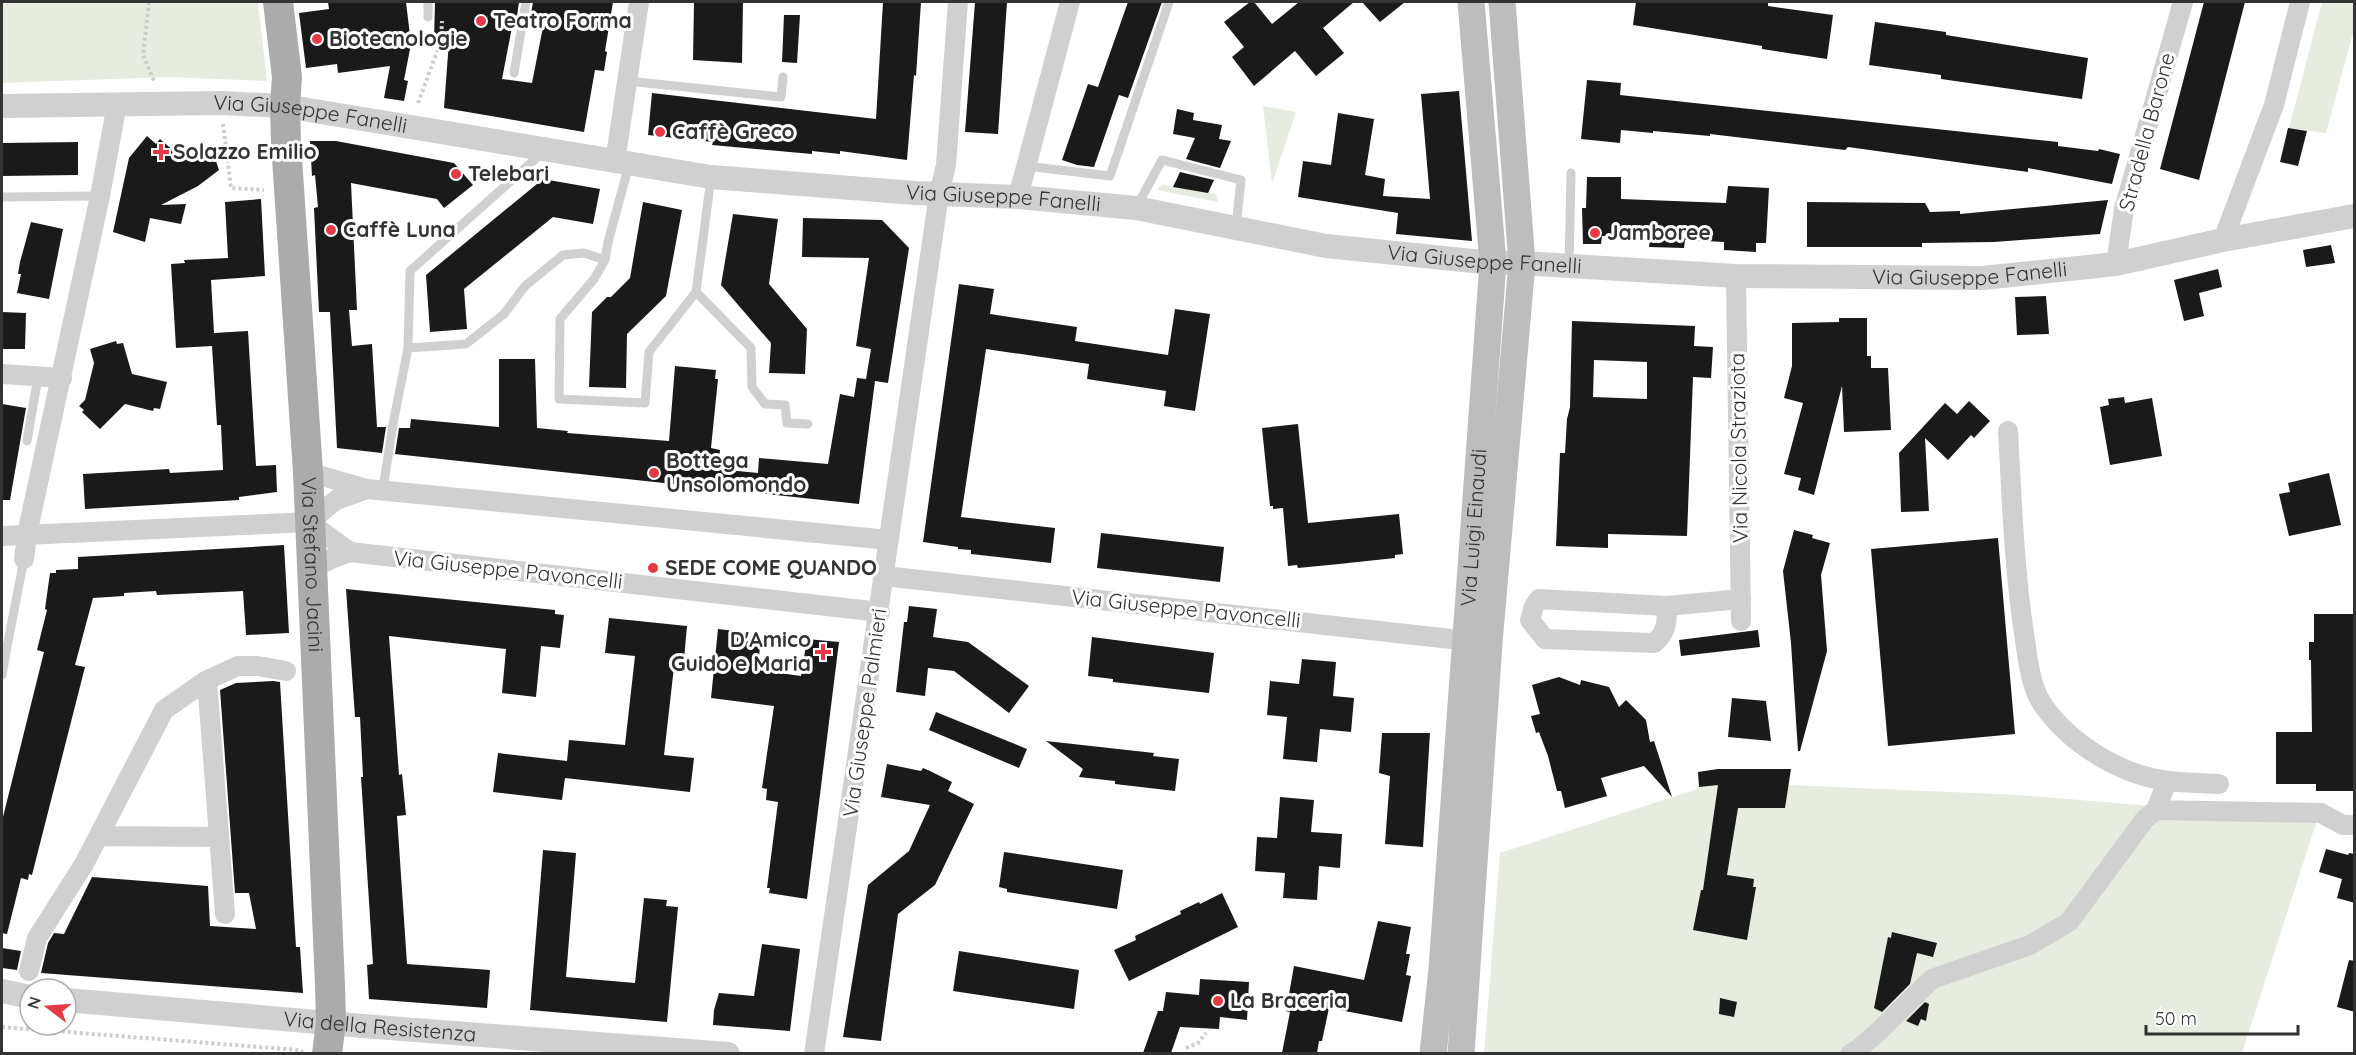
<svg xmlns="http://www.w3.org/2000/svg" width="2356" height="1055" viewBox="0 0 2356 1055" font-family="Quicksand,sans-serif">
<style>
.green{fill:#e6ecdf}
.building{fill:#1a1a1a;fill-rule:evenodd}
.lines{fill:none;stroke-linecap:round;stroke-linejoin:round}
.path{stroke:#cdcdcd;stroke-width:4;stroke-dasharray:3 3;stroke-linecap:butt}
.service{stroke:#d0d0d0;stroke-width:9}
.minor{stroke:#d0d0d0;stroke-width:20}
.tertiary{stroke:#d0d0d0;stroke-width:24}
.secondary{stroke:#bdbdbd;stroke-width:27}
.primary{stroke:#ababab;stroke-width:30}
.poi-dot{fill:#e63946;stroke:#fff;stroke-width:2}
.labels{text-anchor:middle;stroke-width:6;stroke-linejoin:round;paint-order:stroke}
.poi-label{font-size:21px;font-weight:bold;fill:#333;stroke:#fff;text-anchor:start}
.street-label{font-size:21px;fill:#333;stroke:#fff}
</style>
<rect width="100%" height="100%" fill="#fff"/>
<path class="green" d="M2,2h256l9,79 -99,-4 -166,6z
M2322,2h32v27l-28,104 -37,-5z
M1263,106l33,6 -24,71z
M1163,185l53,9 2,8 -60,-12v-2z
M1719,782l300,13 298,25 -75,233 -758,1 16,-201z"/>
<path class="building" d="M328,2h78l5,42 -7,36 4,1 -4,20 -20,-3 6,-32 -52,7 -1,-9 -31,4 -7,-55 30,-4z
M435,2h84l-3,21 -3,-1 -11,57 30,4 11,-56 -14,-2 4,-23h80l-8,49 2,1 -3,19 -9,-1 -11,62 -140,-24 5,-67 -15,-1z
M694,2h49l-1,61 -49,-3z
M883,2h38l-5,74 -2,-1 -7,85 -67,-9v3l-28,-3v3l-100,-9 1,-3 -65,-7 4,-42 224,26z
M975,2h32l-9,132 -33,-2z
M1128,2h34l-34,96 -9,-3 -25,72 -17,-2 -15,-5 26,-76 10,3z
M1250,2h4l18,22 27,-22h55l-31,26 21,25 -28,23 -21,-25 -41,35 -22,-29 12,-10 -20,-25z
M1362,2h43l-25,20z
M1636,2h121l11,1v3l65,9 -6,44 -65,-10v-3l-129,-21z
M2204,2h41l-46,178 -39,-11z
M784,15h16l-3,48 -15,-1z
M1875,22l71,10v3l142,23 -6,41 -141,-20v-4l-72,-10z
M1587,80l34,3 -1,12 438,47v4l40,5 1,-2 21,5 -8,30 -84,-16v4l-180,-25 -3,3 -135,-16v2l-57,-5v2l-32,-3 -1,13 -39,-4z
M1459,91l13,150 -76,-7 2,-21 -100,-16 5,-36 28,4 7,-52 36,6 -9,56 20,4 -2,17 47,3 -9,-105z
M1177,109l17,4 -1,7 29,5 -3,14 12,2 -11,27 -34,-9 9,-21 -22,-4z
M2288,128l19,3 -9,35 -18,-4z
M147,136l9,8 4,-5 15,13 21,-7 1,4 10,-3 1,5 4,-1 7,20 -21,16 -37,19 25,-1 -5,20 -31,-6 -5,24 -32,-10 16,-74z
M310,141h26l118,22 19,22 -29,23 -7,-9 -86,-16 6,127h-8l3,36 20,-2 5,83h9l-4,26 -45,-5 -7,-136h-11l-5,-104 4,-1 -3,-32 -3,1z
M78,142v33l-76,1v-33z
M1180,172l34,8 -6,13 -35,-6z
M1587,177h34v22l105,4 2,-17 41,2 -3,55h-10v9l-32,-2v-8l-39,-2 -1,8 -35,-1 1,-9 -48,-2 -1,8h-18l-1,-36h4z
M543,179l57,10 -7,35 -40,-7 -89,72 3,40 -37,3 -4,-57z
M261,199l4,77 -54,4 3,53 34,-2 8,135 20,-1 1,27 -38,5v3l-154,9 -2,-35 86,-5 1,4 53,-3 -2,-45h-4l-5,-79 -36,2 -5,-84 14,-1 -1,-3 44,-2 -3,-56z
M2108,200l-8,34 -106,8 -72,1v4h-115v-45l118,1 5,9 30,-1v3z
M643,202l39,8 -16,86 -39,38 -1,54 -37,-1 3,-75 15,-15h4l19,-19z
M733,214l45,5 -9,65 38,45 -2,45 -36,-1 2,-30 -50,-58z
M803,218l79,2 27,28 -21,135 -13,-2 -16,123 -464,-50 4,-26h11l1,-9 88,8v-68h36l2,69 31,3 -1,2 102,8 6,-75 41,4 -1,9h3l-7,69 9,2 -2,19 40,4 1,-15 69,6 12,-70 14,3 3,-19 9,1 5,-30 -15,-3 13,-88 -67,-1z
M31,222l32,7 -14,70 -32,-6 4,-19h-3l2,-12z
M2331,245l4,18 -29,4 -3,-17z
M2218,269l4,18 -23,6 5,23 -20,5 -10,-41z
M959,284l35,5 -4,25 87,13 -2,14 93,14 7,-46 35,5 -15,97 -31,-5 2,-15 -79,-12 2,-15 -103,-15 -25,168 94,11 -4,35 -80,-9v-4l-13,-1v-2l-35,-5z
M2046,296l3,38 -32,1 -2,-38z
M2,312l24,1 -1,36h-23z
M1839,318h28v38h4v12h17l3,62 -47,2 -2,-46 -28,109 -16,-5 3,-12 -17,-4 19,-71 -19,-5 8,-32v-43l47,-1z
M1572,321l123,5 -1,20 19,1 -2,31 -18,-1 -6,159 -79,-2v14l-52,-2 4,-93h5l2,-34 3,-12zM1594,360l53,2v37l-54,-2z
M116,341l1,3 6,-1 9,31 35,8 -7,27 -6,-1 -1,3 -28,-7 -25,25 -18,-17 2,-2 -5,-4 6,-6 9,-37 -4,-14z
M2124,397l1,6 27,-5 10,58 -52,9 -10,-58 9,-2 -1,-6z
M1969,401l21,20 -16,17 -3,-3 -23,25 -23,-22 4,73 -28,1 -2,-59 46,-50 12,11z
M2,404l24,4 -16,92h-8z
M1298,424l10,99 91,-9 4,40 -8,1v3l-56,6 -41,4 -1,-3 -9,1 -5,-58 -10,1v-3h-3l-8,-78z
M2329,473l12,52 -52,11 -10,-42 11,-2 -2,-9z
M1794,530l19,5 -1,3 18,5 -9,32 6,76 -27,100h-2l-7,-108 -8,-72z
M1101,533l123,14 -4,35 -123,-14z
M1998,538l17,196 -127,12 -17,-197z
M284,545l5,88 -43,2 -3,-44 -86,4 -1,-4 -32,2v3l-31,2 -18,67 10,2 -53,208 -3,-1 -1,6 -7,-2 -14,56 -5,-1v-112l42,-169 -7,-2 10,-40 -2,-1 5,-36h6v-3l22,-1v-12z
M346,589l209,21v4l9,1 -4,33 -19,-2 -5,51 -34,-4 4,-44 -117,-13 10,139 3,-1 4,41 -9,1 10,148 83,6 -3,38 -118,-9 -2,-34 6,-1 -12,-187h2l-3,-60h-5z
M909,606l28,3 -4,28 35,5 61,44 -20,27 -55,-42 -26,-3 -3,28 -29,-4 8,-70h3z
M2314,614h41v177h-39v-7h-40v-52h36l-1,-72h-2v-18h5z
M609,618l78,8 -3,33 -9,-1 -11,97 30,3 -4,34 -125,-14 -3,22 -69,-8 5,-39 69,8 2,-21 56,5 10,-89 -30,-3z
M718,629l43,5 -3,36 43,6 6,-37 32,3 -32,257 -38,-6 1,-5h-3l11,-86 -12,-2 1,-11 -5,-1 12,-82 -63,-8z
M1758,630l2,17 -79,9 -2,-16z
M1092,637l122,16 -5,40 -96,-11v-3l-25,-3z
M1302,659l34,3 -3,34 21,2 -3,34 -31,-3 -3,33 -34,-3 4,-42 -20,-2 3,-34 29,3z
M1559,677l21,8 1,-5 28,7 10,20 7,-7 20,20 4,22 4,-1 18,56 -28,-31 -43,12 6,18 -42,12 -4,-17h-4l-9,-35 -9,-24 -3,1 -5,-17 9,-2 -8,-29z
M273,681l7,1 16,265h4l3,46 -262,-20 7,-30 6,-10 10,1 28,-57 116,9 2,40 46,3 -7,-36h-14l-15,-203 16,-7z
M1732,698l34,3 5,40 -43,-4z
M936,712l91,37 -8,19 -90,-38z
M1382,733h48l-7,114 -38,-3 5,-68 -11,-3z
M1046,741l108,12 -1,3 26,3 -4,32 -60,-7v-3l-36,-4 4,-8z
M887,764l34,7 2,-3 7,3 22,11 -4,9 26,13 -39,81 -37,29 -17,127 -38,-4 25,-152 41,-34 21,-46 -49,-8z
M1718,769h73l-6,39h-47l-11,67 27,4 -1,8h3l-9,53 -54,-10 8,-40h2l15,-105 -19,2 -1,-15z
M1280,797l34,3 -3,32 31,2 -2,34 -21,-2 -2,34 -34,-2 2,-25 -30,-2 2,-34 20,1z
M2326,849l22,6 1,-2 6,1v49l-18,-5 5,-19 -23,-7z
M543,850l33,3 -10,124 69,6 9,-85 23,2 -1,6 12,1 -11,115 -137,-12z
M1004,852l119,18 -6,39 -110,-17v-3l-8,-2z
M1222,893l16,34 -109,54 -15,-31 22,-10 -1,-4 46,-22 -1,-3 19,-9 1,2z
M1378,921l33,6 -5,27h4l-4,21 5,1 -9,46 -73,-14 -7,33h-3l-2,12h-35l8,-41 -4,-1 8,-45 70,14z
M1892,932l45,11 -4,14 -16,-4 -7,31 -28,28 -8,-4 14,-71 3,1z
M762,944l38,5 -10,82 -77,-6 1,-15 5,-17 35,3z
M2,948l19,3 -4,19 -15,-2z
M959,951l120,19 -5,39 -121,-18z
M2349,960l6,1v51l-18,-5z
M1200,979l49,3 -2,38 -27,-3 -1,12 -39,-2 -9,26h-28l15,-42h5l3,-19 33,3z
M1720,998l17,4 -3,15 -15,-3z
M1925,1002l4,2 -3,17 -5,-2 -3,7 -12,-5z"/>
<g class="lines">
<path class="path" d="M149,2l-6,53 11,26
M418,103l23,-62 1,-20
M223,124l8,64 33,2
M2,1027l297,23 4,2
M1186,1048l12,-5 8,-10"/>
<path class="service" d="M428,17v-15
M514,73l12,-71
M627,81l154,16 2,-20
M629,165l-21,77 -3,18 -11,19 -34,40 -1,80 86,4 4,-51 47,-60
M1026,166l84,10 59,-174
M711,178l-15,114 55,56 1,39 13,17 20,1 2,18 21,1
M2,197l98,-1
M1137,206l25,-46 79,20 -5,46
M1569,266l2,-93
M408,348l58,-4 38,-30 21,-28 38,-31 21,-2 21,7
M27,441l11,-64
M383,489l10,-65 15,-76 2,-77 132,-118
M2,646l5,1 17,-88
M2,675l5,-28"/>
<path class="minor" d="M615,162l24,-160
M1018,197l52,-195
M2223,240l51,-135 26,-103
M2116,264l8,-55 59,-207
M1736,276l5,345
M2,374l60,4
M2008,431c4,70 6,140 17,209 3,21 6,48 18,65 27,39 79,71 126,76 16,2 33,2 50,3
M308,472l59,17 522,51
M309,522l41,30
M2,536l307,-14 27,-22 31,-11
M24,559l3,-25 73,-338 17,-92
M311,569l22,-11 17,-6 530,60
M884,576l594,66
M1667,606c0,15 0,27 -13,37l-109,-4 -15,-19 4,-14 5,-7 128,7 74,-7
M207,680l18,234
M2156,810l165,3 22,12h11
M99,836l119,1
M29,971l8,-33 47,-74 80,-154 43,-30 31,-14h20l28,5
M814,1054l125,-860 7,-29 12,-163
M1850,1054l6,-3 22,-19 54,-53 98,-34 39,-23 76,-103 11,-9 11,-29"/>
<g class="tertiary">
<path id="s1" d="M2,106l218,-3 65,3 426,71 204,16 103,4 118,11 190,38 167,17h29l214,13 247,2 133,-14 107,-24 131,-24"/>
<path d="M2,991l28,6"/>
<path id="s2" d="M66,1000l297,26 365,28"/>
</g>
<g class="secondary">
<path id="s3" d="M1433,1054l9,-85 51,-706 -22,-261"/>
<path d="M1461,1054l28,-411 33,-380 -20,-261"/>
</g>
<path class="primary" id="s4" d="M278,2l9,75 -2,29 1,37 22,329 22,513 1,37 -4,32"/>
</g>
<g class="poi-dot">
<circle cx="481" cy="21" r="6"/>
<circle cx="317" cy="39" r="6"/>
<circle cx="660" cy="132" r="6"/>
<path d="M158 143h6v6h6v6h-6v6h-6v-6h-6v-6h6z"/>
<circle cx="456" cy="174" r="6"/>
<circle cx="331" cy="230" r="6"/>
<circle cx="1595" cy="233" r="6"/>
<circle cx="654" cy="473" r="6"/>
<circle cx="653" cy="568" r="6"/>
<path d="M820 643h6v6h6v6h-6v6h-6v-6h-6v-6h6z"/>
<circle cx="1218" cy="1001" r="6"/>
</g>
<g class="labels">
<g class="poi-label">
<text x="493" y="28">Teatro Forma</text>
<text x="329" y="46">Biotecnologie</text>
<text x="672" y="139">Caffè Greco</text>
<text x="173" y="159">Solazzo Emilio</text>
<text x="468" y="181">Telebari</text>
<text x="343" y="237">Caffè Luna</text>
<text x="1607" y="240">Jamboree</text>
<text x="666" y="468">Bottega<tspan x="666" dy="24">Unsolomondo</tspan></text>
<text x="665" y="575">SEDE COME QUANDO</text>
<text x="811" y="647" text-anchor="end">D'Amico<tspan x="811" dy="24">Guido e Maria</tspan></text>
<text x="1230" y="1008">La Braceria</text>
</g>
<g class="street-label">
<text dy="7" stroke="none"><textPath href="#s1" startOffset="309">Via Giuseppe Fanelli</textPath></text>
<text transform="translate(2147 132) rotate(-75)" y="7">Stradella Barone</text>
<text dy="7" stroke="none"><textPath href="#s1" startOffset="1008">Via Giuseppe Fanelli</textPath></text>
<text dy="7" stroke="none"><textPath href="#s1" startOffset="1494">Via Giuseppe Fanelli</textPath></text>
<text dy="7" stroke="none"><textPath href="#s1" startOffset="1980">Via Giuseppe Fanelli</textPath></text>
<text transform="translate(1739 448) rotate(-91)" y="7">Via Nicola Straziota</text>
<text dy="7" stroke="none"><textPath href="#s3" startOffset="528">Via Luigi Einaudi</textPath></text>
<text dy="7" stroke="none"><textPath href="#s4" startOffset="564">Via Stefano Jacini</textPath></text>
<text transform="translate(508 570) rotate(6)" y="7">Via Giuseppe Pavoncelli</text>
<text transform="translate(1186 609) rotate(6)" y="7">Via Giuseppe Pavoncelli</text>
<text transform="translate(865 713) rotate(-82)" y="7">Via Giuseppe Palmieri</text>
<text dy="7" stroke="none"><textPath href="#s2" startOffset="315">Via della Resistenza</textPath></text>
</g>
</g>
<rect width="2356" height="1055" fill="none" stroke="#333333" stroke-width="6"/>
<g transform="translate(48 1007) rotate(287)"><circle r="28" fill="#ffffff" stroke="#adadad" stroke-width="1.5"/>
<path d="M0-4.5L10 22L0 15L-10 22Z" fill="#e63946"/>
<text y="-9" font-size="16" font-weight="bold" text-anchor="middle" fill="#333333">N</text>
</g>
<path d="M2146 1025v9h152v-9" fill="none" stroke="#333333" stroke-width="3"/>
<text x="2155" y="1025" font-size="18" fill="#333333" stroke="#ffffff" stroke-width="4.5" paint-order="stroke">50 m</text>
</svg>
